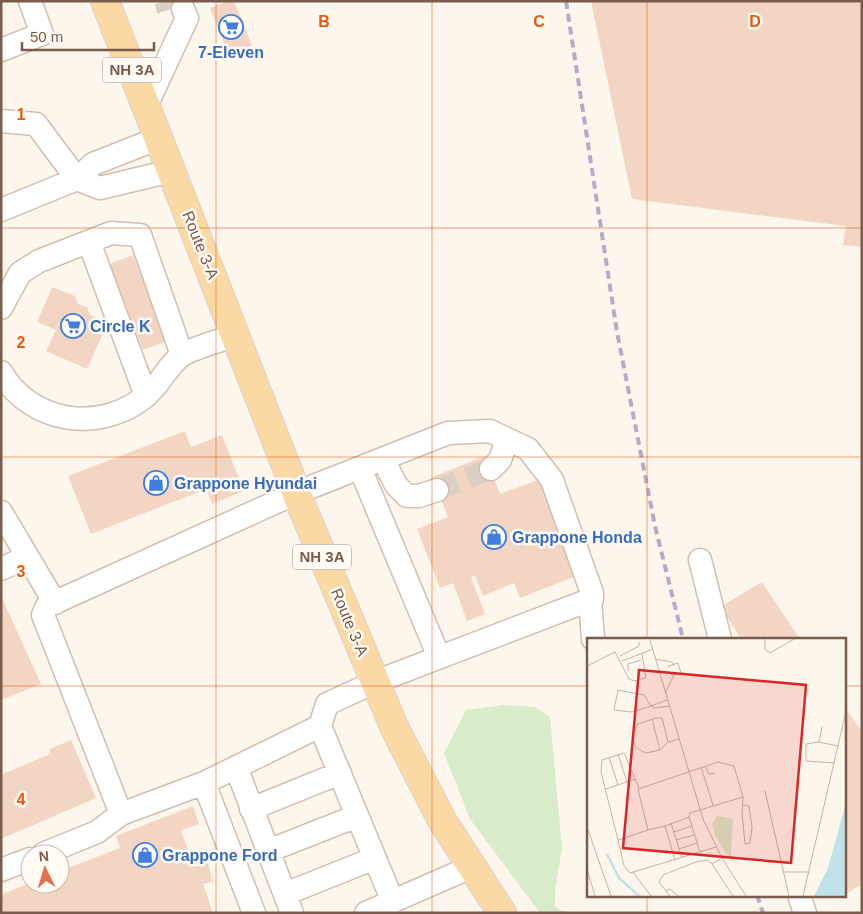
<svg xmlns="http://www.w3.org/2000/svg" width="863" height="914" viewBox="0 0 863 914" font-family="Helvetica,sans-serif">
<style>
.green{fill:#d8ecc9}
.building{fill:#f3d5c3}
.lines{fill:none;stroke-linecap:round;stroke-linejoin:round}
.minor-tunnel{stroke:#dcd0c4;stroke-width:22;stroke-dasharray:22 11;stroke-linecap:butt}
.minor-casing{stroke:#d1beb0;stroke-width:25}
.major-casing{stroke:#dad1cd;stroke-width:30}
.minor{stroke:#fff;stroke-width:22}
.major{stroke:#fbd9a5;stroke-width:28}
.rail{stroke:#b9a8c9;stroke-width:4;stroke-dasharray:8 5;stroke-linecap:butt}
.grid{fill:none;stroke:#e8590c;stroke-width:1;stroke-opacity:0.55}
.labels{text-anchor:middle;stroke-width:5;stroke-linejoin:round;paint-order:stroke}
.shield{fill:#fffaf3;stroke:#a28b7f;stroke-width:1}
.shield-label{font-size:15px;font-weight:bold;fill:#7a5c4d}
.shop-label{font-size:16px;font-weight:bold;fill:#366cbe;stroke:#fffaf3;text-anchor:start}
.street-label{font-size:16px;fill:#7a5c4d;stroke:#fffaf3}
.inset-river{fill:none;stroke:#bfe3e8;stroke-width:2.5}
.inset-road{fill:none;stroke:#c5b3a7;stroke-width:1}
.view{fill:#d62828;fill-opacity:0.15;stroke:#d62828;stroke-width:2.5}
.inset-edge{fill:none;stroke:#7a5c4d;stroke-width:2.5}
.grid-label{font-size:16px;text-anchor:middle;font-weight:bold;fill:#e8590c;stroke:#fffaf3;stroke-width:5;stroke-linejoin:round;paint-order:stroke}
</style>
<rect width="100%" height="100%" fill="#fdf6ec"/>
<path class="green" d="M503,705l32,2 15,10 12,131 -7,42v17l11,6h-26l-70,-94 -26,-66 22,-43z"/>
<path class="building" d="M161,1h29l-25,10z
M228,1h6l18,45 -23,9 -19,-47z
M591,1h271v246l-19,-2 3,-19 -214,-27z
M133,255l34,86 -24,9 -34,-86z
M52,287l23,9 3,8 9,3 3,8 7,3 6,15 -16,36 -41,-18 10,-21 -19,-8z
M185,431l6,16 31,-12 22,56 -32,13 -6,-15 -115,45 -23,-58z
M485,456l15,38 43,-16 38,96 -61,24 -6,-15 -31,13 -8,-20 -4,1 14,37 -18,7 -14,-38 -13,5 -23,-59 31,-12 -16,-40z
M762,582l38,57h-59l-21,-32z
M1,596l40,88 -40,16z
M844,706l18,26v152l-18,11z
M71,740l25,58 -95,41v-64l49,-21v-5z
M193,806l6,18 -18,7 13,36 14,-4 5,18 -10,3 10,29h-210l-2,-18 29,-12 30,1v-13l60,-23 -4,-12z"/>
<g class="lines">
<path class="minor-tunnel" d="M165,1l3,9
M437,490l54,-21"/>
<defs>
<path id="minor" d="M1,50l41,-16 -12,-33
M146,106l41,-88 -4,-9
M1,121l35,3 41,55 23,9 71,-17
M1,210l76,-31 16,-15 66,-26
M89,242l57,154
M1,308l19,-35 19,-12 72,-28 29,2 42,120
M1,372c30,52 100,62 146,23 13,-11 21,-30 35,-40 11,-7 40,-15 54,-20
M383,459l13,26 11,11h12l18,-6
M360,468l79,189
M491,469l9,-9 7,-21
M1,512l54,91
M700,560l20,79
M1,569l26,-12
M590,600l3,39
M320,726l73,176
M236,767l56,146
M204,783l-83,31 -78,-199 4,-9 249,-113 152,-60 42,-2 38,18 24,31 40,113v6l-217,83 -48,22 -7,22 -116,57 50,130
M251,809l89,-36
M268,851l89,-35
M43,854l54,-22 24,-18
M1,870l29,-11
M285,894l90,-36
M799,895l6,18
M366,913l105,-46"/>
<path id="major" d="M105,1l195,501 95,227 48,93 59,91"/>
</defs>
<use href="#minor" class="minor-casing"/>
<use href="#major" class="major-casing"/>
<use href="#minor" class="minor"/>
<use href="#major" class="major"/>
<path class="rail" d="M566,1l51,331 38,194 28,113
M757,895l6,18"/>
</g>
<path class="grid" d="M216,1v912M432,1v912M647,1v638M1,228h861M1,457h861M1,686h587M844,686h18M647,895v18"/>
<defs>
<symbol id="supermarket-ring" viewBox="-11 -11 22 22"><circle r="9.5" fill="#fffaf3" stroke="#3f7fe0" stroke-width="1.5"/><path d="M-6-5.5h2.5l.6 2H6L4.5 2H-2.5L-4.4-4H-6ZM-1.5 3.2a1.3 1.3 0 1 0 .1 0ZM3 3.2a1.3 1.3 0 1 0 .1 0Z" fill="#3f7fe0"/></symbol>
<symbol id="shop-ring" viewBox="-11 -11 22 22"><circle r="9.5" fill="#fffaf3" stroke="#3f7fe0" stroke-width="1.5"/><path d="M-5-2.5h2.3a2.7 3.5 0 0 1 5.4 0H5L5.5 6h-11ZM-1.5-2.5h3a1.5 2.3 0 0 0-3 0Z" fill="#3f7fe0"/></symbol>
</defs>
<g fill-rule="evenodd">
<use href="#supermarket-ring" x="217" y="13" width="28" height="28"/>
<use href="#supermarket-ring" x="59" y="312" width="28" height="28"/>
<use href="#shop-ring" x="142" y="469" width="28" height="28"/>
<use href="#shop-ring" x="480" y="523" width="28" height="28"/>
<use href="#shop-ring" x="131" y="841" width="28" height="28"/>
</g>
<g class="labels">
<g class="shield">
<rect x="103" y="57.5" width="58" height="25" rx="4"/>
<rect x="293" y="544.5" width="58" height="25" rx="4"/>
</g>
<g class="shield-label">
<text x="132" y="75">NH 3A</text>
<text x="322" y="562">NH 3A</text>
</g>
<g class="shop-label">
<text x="231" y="58" text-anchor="middle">7-Eleven</text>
<text x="90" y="332">Circle K</text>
<text x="174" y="489">Grappone Hyundai</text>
<text x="512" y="543">Grappone Honda</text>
<text x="162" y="861">Grappone Ford</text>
</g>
<g class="street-label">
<text transform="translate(201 245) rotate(68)" y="6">Route 3-A</text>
<text transform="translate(350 622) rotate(67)" y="6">Route 3-A</text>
</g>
</g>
<g transform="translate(587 638)">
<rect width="259" height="259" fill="#fdf6ec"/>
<path d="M130,178l16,3 -2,37 7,8 -8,-4 -14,-23 -4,-13z" fill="#d8ecc9"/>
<path d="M259,165v93h-32l14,-28z" fill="#bfe3e8"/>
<path class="inset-river" d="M20,216l12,24 20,18"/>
<path class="inset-road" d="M178,0v12l5,3 26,-15M63,2l53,179 19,39 24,38M33,18l19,-10v-4M68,21l17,3 1,4M35,23l31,-12M0,28l28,-14 14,27 5,2 12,-3 -4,-24M82,30l-1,-2 10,-3 3,10 -10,2M41,33v-7l13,-4M78,55l9,-18M80,62l-16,6 -19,6 -18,-2 4,-20 26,5 7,11 4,2 14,-2M65,81l8,31M235,89l-3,15 -13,2v17l29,2M81,104l-8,8 -14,3 -10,-5 -4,-12 6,-12 18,-6h6l6,24 11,-3M232,104l19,4M31,116l9,28M22,119l9,28M118,128l4,8 6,-1M114,129l12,38M52,150l-15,-35 -22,7 -1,12 17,68 30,-10M19,151l29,-10M178,153l24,105M156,167l6,1 3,21 -2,16 -5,1 -3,-32 1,-15M102,179l11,35M84,185l11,35M78,188l-17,4 -10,-41 80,-27 16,4 9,31 -53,16 -1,4 -24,9 10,34M0,189l24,69M87,194l18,-6M31,202l6,26 6,7 86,-26M89,202l18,-5M92,211l18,-6M135,220l-10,6 21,32M0,231l8,27M46,234l18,24M195,234h28M79,253l4,-2 8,7M83,258l-11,-14 4,-7 33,-13 11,-2 5,4M216,258l43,-185"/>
<path class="view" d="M52,32l167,15 -15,178 -168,-15z"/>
<rect width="259" height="259" class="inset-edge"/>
</g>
<g class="grid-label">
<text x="324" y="27">B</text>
<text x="539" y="27">C</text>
<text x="755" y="27">D</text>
<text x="21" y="120">1</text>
<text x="21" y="348">2</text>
<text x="21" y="577">3</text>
<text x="21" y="805">4</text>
</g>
<rect width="863" height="914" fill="none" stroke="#7a5c4d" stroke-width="5"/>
<g transform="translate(45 869) rotate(355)"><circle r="24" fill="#fffaf3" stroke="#cabbb1"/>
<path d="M0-4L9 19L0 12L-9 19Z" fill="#e76f51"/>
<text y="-8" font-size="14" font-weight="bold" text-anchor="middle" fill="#7a5c4d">N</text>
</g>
<path d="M22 42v8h132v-8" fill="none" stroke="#7a5c4d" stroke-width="2.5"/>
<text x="30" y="42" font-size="15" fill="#7a5c4d" stroke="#fffaf3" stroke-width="4" paint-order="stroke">50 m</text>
</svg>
